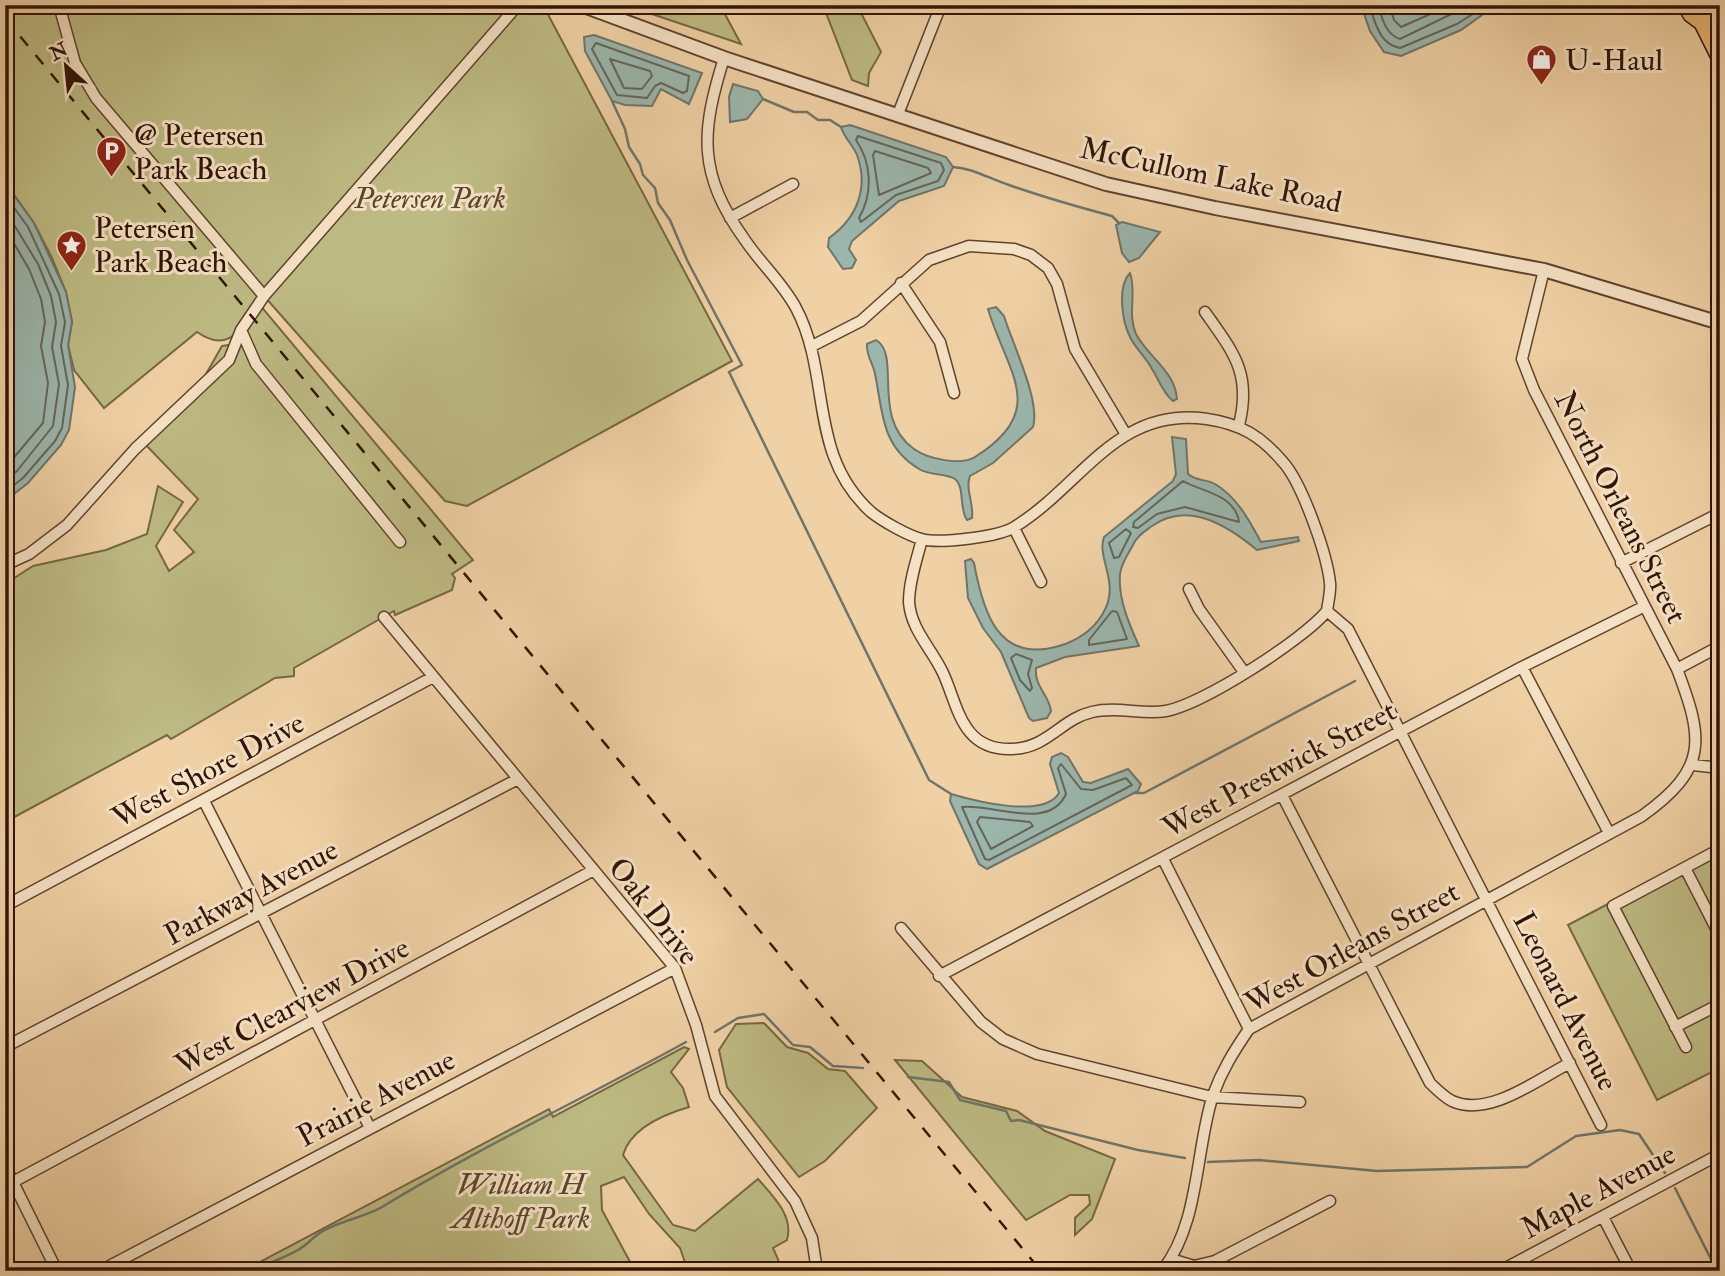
<svg xmlns="http://www.w3.org/2000/svg" width="1725" height="1276" viewBox="0 0 1725 1276" font-family="'IM FELL Double Pica',serif">
<style>
.green{fill:#beba83;stroke:#776744;stroke-width:2}
.water{fill:#9bb6ad;stroke:#70756a;stroke-width:2}
.lines{fill:none;stroke-linecap:round;stroke-linejoin:round}
.shore{stroke:#66655a;stroke-width:2}
.stream{stroke:#70756a;stroke-width:2.5}
.minor-casing{stroke:#60432e;stroke-width:13}
.tertiary-casing{stroke:#60432e;stroke-width:16}
.primary-casing{stroke:#301406;stroke-width:19}
.minor{stroke:#f5e1c4;stroke-width:10}
.tertiary{stroke:#f5e1c4;stroke-width:12}
.primary{stroke:#e8b872;stroke-width:16}
.rail{stroke:#301406;stroke-width:2.5;stroke-dasharray:12 12;stroke-linecap:butt}
.labels{text-anchor:middle;stroke-width:6;stroke-linejoin:round;paint-order:stroke}
.poi-label{font-size:30px;fill:#301406;stroke:#f5e1c4;text-anchor:start}
.street-label{font-size:30px;fill:#301406;stroke:#f5e1c4}
.park-label{font-size:30px;font-style:italic;fill:#5b462c;stroke:#f5e1c4}
</style>
<rect width="100%" height="100%" fill="#f0d1a5"/>
<filter id="stains"><feTurbulence type="fractalNoise" baseFrequency=".00286" numOctaves="4"/><feColorMatrix values="0 0 0 0 .2 0 0 0 0 .09 0 0 0 0 .02 0 0 0 .5 -.17"/></filter>
<radialGradient id="worn" r=".72"><stop offset=".6" stop-color="#630" stop-opacity="0"/><stop offset="1" stop-color="#630" stop-opacity=".3"/></radialGradient>
<path class="green" d="M5,5h538l189,356 -265,145 -22,-5 -181,-205 -5,8 214,256 -21,14 3,4 -3,12 -57,25 -1,-4 -100,57v8l-19,2 -104,61 -4,-4 -162,87v-238l28,-18 73,-16 41,-16 11,-48 25,16 -27,44 13,25 25,-19 -20,-22 24,-31 -55,-57 66,-63 -3,-5 16,-28 14,-2 4,-13c-15,13 -27,12 -43,1l-93,76 -30,-38 -6,-25 4,-23 -6,-30 -14,-34 -18,-35 -29,-41z
M625,5h95l21,39z
M823,5h34l24,47 -12,21 -1,13 -16,-6z
M1720,845v223l-63,32 -89,-175z
M764,1023l23,24 21,6 20,16 17,2 32,37 -52,53 -26,16 -72,-90 -8,-37 17,-26z
M684,1047l5,2 -18,23 12,16 6,19c-24,7 -58,21 -66,48l50,70 22,6 63,-52c15,17 36,37 29,61l-14,8 10,23h-95l-8,-23 -31,-34 -25,-37 -23,9 1,24 33,61h-392l306,-162 4,8z
M895,1060l27,1 40,36 55,14 28,20 70,28 -23,60 -17,16v-17l15,-14 -1,-9h-19l-44,25z"/>
<path class="water" d="M1361,5h135l-35,25 -60,26 -17,-4 -14,-21z
M594,35l108,38 -13,31 -28,-15 -9,17 -27,-1 -13,-4 -27,-50 -1,-14z
M733,84l25,7 5,8 -16,20 -17,3 -1,-25z
M850,125l96,32 7,10 -9,19 -45,15 -47,40 -3,8 7,11 -4,8 -9,1 -15,-22 1,-9c28,-20 40,-50 28,-83 -4,-10 -13,-17 -16,-28z
M5,183l29,40 32,69 6,30 -4,23 7,42 -6,43 -8,15 -33,38 -23,18z
M1122,222l38,10 -21,26 -10,4 -7,-9 -6,-28z
M1130,273c7,19 -3,41 6,61 12,23 39,37 41,65l-4,2c-10,-8 -14,-21 -21,-32 -6,-12 -17,-21 -22,-32 -8,-16 -13,-51 0,-64z
M996,307l8,9c8,27 37,85 29,111l-40,36 -23,13c-5,12 4,28 2,42l-5,2c-8,-11 -2,-33 -12,-41 -8,-6 -25,-3 -36,-10 -38,-23 -36,-56 -44,-95 -2,-11 -9,-18 -8,-30l9,-4c26,15 -6,78 38,109 14,10 47,17 61,8 75,-47 32,-84 13,-148z
M1172,437l14,2 2,35c8,7 18,5 27,10 22,13 34,36 46,58l37,-5 1,4 -42,9c-29,-24 -69,-50 -105,-24 -8,6 -15,10 -19,19 -5,9 -12,19 -13,29 -2,25 9,50 19,72l-74,11 -29,11c-2,18 13,27 15,43l-4,7 -14,3 -4,-3 -28,-66 -18,-24 -15,-30 -3,-37 6,-2 3,4c9,49 24,101 85,83 17,-5 33,-15 43,-31 20,-31 -6,-56 2,-78l69,-56 3,-7z
M1061,753l7,4 15,25 8,1 37,-14 13,15 -3,7 -151,78 -8,-5 -29,-63 1,-7c24,7 93,25 108,-1l-9,-29 2,-7z"/>
<g class="lines">
<path class="shore" d="M1369,5c7,19 10,39 31,43l57,-24 30,-19
M1378,5c4,13 8,30 22,34l70,-34
M1389,5l5,15 7,7 50,-22
M596,43l93,33 -2,15 -4,2 -22,-10 -6,3 -8,12 -30,-3 -25,-46z
M610,59l40,12 2,5 -10,13 -18,-1z
M858,136l83,27 3,7 -6,11 -42,14 -35,27 -2,-4c14,-24 13,-55 -3,-78z
M875,151l53,17 3,5 -52,22 -6,-40z
M5,195l23,32 31,67 6,28 -4,24 7,39 -6,43 -7,13 -32,37 -18,14
M5,210l33,54 13,32 5,26 -4,25 7,37 -6,42 -36,45 -12,10
M5,228l24,41 12,30 4,23 -4,24 7,37 -5,40 -38,45
M1183,481c19,11 52,13 56,41l-54,-15 -28,7 -19,14 -5,-1 1,-5z
M1126,529l5,4 -12,24 -5,1 -5,-15z
M1112,611l5,1 10,27 -38,6v-5z
M1016,654l16,6 -4,14 4,14 -2,3 -10,-11 -9,-22z
M1061,764l20,25 12,1 33,-12 6,7 -143,75 -4,-1 -23,-52c29,-4 87,25 104,-13l-8,-26z
M980,817l50,5 3,4 -42,23 -14,-27z"/>
<path class="stream" d="M763,99l31,13h13l11,8h12l11,7
M612,101l13,28 4,18 11,17 3,11 12,13 3,15 12,17 17,40 55,105 -13,7 200,408 22,14
M953,167c20,1 37,12 56,18 34,12 69,22 103,31l7,7
M1135,793h9l211,-112
M715,1032l23,-14 26,-4 29,31 17,2 23,19 30,2
M908,1077l41,5 11,18 46,11 5,10 8,-1 119,30 47,8
M1208,1162l51,-2 118,11 150,-4 49,-31 44,-6 19,4 26,39
M1675,1188l42,83
M254,1271c14,-8 30,-13 44,-21 9,-5 16,-14 25,-19 17,-10 42,-14 59,-24 98,-60 203,-109 304,-165"/>
<defs>
<path id="minor" d="M59,5l16,58 21,35 168,198
M724,58c-23,74 -27,115 21,182 16,24 37,42 51,68 36,68 11,146 75,204 11,9 36,23 50,27 19,5 79,-2 95,-13 66,-41 101,-120 191,-107 34,5 54,17 76,43 19,21 44,92 47,121 1,8 -2,19 -3,28
M898,114l43,-109
M730,218l63,-34
M901,283l39,59 14,51
M1205,312c28,40 47,61 34,113
M241,330l15,34 144,178
M812,346l49,-25 68,-61 40,-14 45,3 17,6 17,13 9,16 18,65 50,84
M1014,528l27,54
M922,539c-5,20 -13,42 -13,63 2,28 23,47 34,71 15,32 18,78 69,76 36,-1 49,-30 80,-37 25,-6 50,3 74,-1 37,-7 137,-71 161,-100
M1621,563l99,-50
M5,565l24,-11 38,-29 68,-76 94,-89 12,-30 23,-34 254,-291
M1189,589l10,20 45,63
M1327,611l21,18 253,496
M384,617l291,351 21,57 19,71 80,105 17,37 5,33
M1522,667l87,166
M1677,669l43,-23
M1693,765l27,3
M1282,795l148,288c6,6 14,14 22,18 37,17 86,-22 118,-38
M204,801l166,327
M1163,859l86,170
M1685,868l35,68
M5,906l428,-229
M901,928l80,94 22,17 34,15 175,43 88,5
M939,976l583,-309 121,-60
M1675,1027l45,-23
M5,1047l513,-268
M1686,1047l-73,-141 107,-57
M5,1166l52,105
M13,1182l579,-311
M1603,1217l28,54
M1171,1259l23,7 21,-5 115,-60
M100,1271l575,-303
M1162,1271c38,-48 33,-120 51,-176 9,-25 21,-44 36,-66l393,-213c66,-47 62,-76 35,-147l-143,-279 -12,-31 22,-89
M1500,1271l220,-117"/>
<path id="tertiary" d="M581,5l143,53 382,126 109,24 329,62 176,53"/>
<path id="primary" d="M1686,5l5,9 11,8 18,36
M1702,22v-17"/>
</defs>
<use href="#minor" class="minor-casing"/>
<use href="#tertiary" class="tertiary-casing"/>
<use href="#primary" class="primary-casing"/>
<use href="#minor" class="minor"/>
<use href="#tertiary" class="tertiary"/>
<use href="#primary" class="primary"/>
<path class="rail" d="M5,18l1036,1253"/>
</g>
<defs>
<symbol id="shop-pin" viewBox="-11 -11 22 30"><path d="M0 17L-7.5 6A9.5 9.5 0 1 1 7.5 6Z" fill="#8f2418" stroke="#f5e1c4"/><path d="M-5-2.5h2.3a2.7 3.5 0 0 1 5.4 0H5L5.5 6h-11ZM-1.5-2.5h3a1.5 2.3 0 0 0-3 0Z" fill="#fff"/></symbol>
<symbol id="parking-pin" viewBox="-11 -11 22 30"><path d="M0 17L-7.5 6A9.5 9.5 0 1 1 7.5 6Z" fill="#8f2418" stroke="#f5e1c4"/><path d="M-3.5-5.5H1a3.5 3.5 0 0 1 0 7H-1V5.5H-3.5ZM-1-3.4V-.6H.8a1.4 1.4 0 0 0 0-2.8Z" fill="#fff"/></symbol>
<symbol id="sight-pin" viewBox="-11 -11 22 30"><path d="M0 17L-7.5 6A9.5 9.5 0 1 1 7.5 6Z" fill="#8f2418" stroke="#f5e1c4"/><path d="M0-6L1.8-2.2L6-1.7L2.9 1.2L3.7 5.4L0 3.3L-3.7 5.4L-2.9 1.2L-6-1.7L-1.8-2.2Z" fill="#fff"/></symbol>
</defs>
<g fill-rule="evenodd">
<use href="#shop-pin" x="1524" y="42" width="35" height="47"/>
<use href="#parking-pin" x="94" y="134" width="35" height="47"/>
<use href="#sight-pin" x="54" y="228" width="35" height="47"/>
</g>
<g class="labels">
<g class="poi-label">
<text x="1565" y="70">U-Haul</text>
<text x="134" y="145">@ Petersen<tspan x="134" dy="34">Park Beach</tspan></text>
<text x="94" y="238">Petersen<tspan x="94" dy="34">Park Beach</tspan></text>
</g>
<g class="street-label">
<text transform="translate(1211 175) rotate(12)" y="10">McCullom Lake Road</text>
<text transform="translate(1621 507) rotate(63)" y="10">North Orleans Street</text>
<text transform="translate(1279 769) rotate(-28)" y="10">West Prestwick Street</text>
<text transform="translate(208 770) rotate(-28)" y="10">West Shore Drive</text>
<text transform="translate(251 892) rotate(-28)" y="10">Parkway Avenue</text>
<text transform="translate(654 911) rotate(52)" y="10">Oak Drive</text>
<text transform="translate(1352 947) rotate(-29)" y="10">West Orleans Street</text>
<text transform="translate(1566 1001) rotate(63)" y="10">Leonard Avenue</text>
<text transform="translate(292 1006) rotate(-28)" y="10">West Clearview Drive</text>
<text transform="translate(376 1098) rotate(-28)" y="10">Prairie Avenue</text>
<text transform="translate(1598 1191) rotate(-28)" y="10">Maple Avenue</text>
</g>
<g class="park-label">
<text x="430" y="208">Petersen Park</text>
<text x="521" y="1194">William H<tspan x="521" dy="34">Althoff Park</tspan></text>
</g>
</g>
<rect width="1725" height="1276" fill="none" stroke="#f0d1a5" stroke-width="28"/>
<rect x="7" y="7" width="1711" height="1262" fill="none" stroke="#301406" stroke-width="3.5"/>
<rect x="14" y="14" width="1697" height="1248" fill="none" stroke="#301406" stroke-width="2"/>
<g transform="translate(66 66) rotate(333)" stroke="#f5e1c4" stroke-width="5" paint-order="stroke">
<path d="M0-5L12 26L0 18L-12 26Z" fill="#301406"/>
<text y="-10" font-size="19" font-weight="bold" text-anchor="middle" fill="#301406">N</text>
</g>
<rect width="100%" height="100%" filter="url(#stains)"/>
<rect width="100%" height="100%" fill="url(#worn)"/>
</svg>
